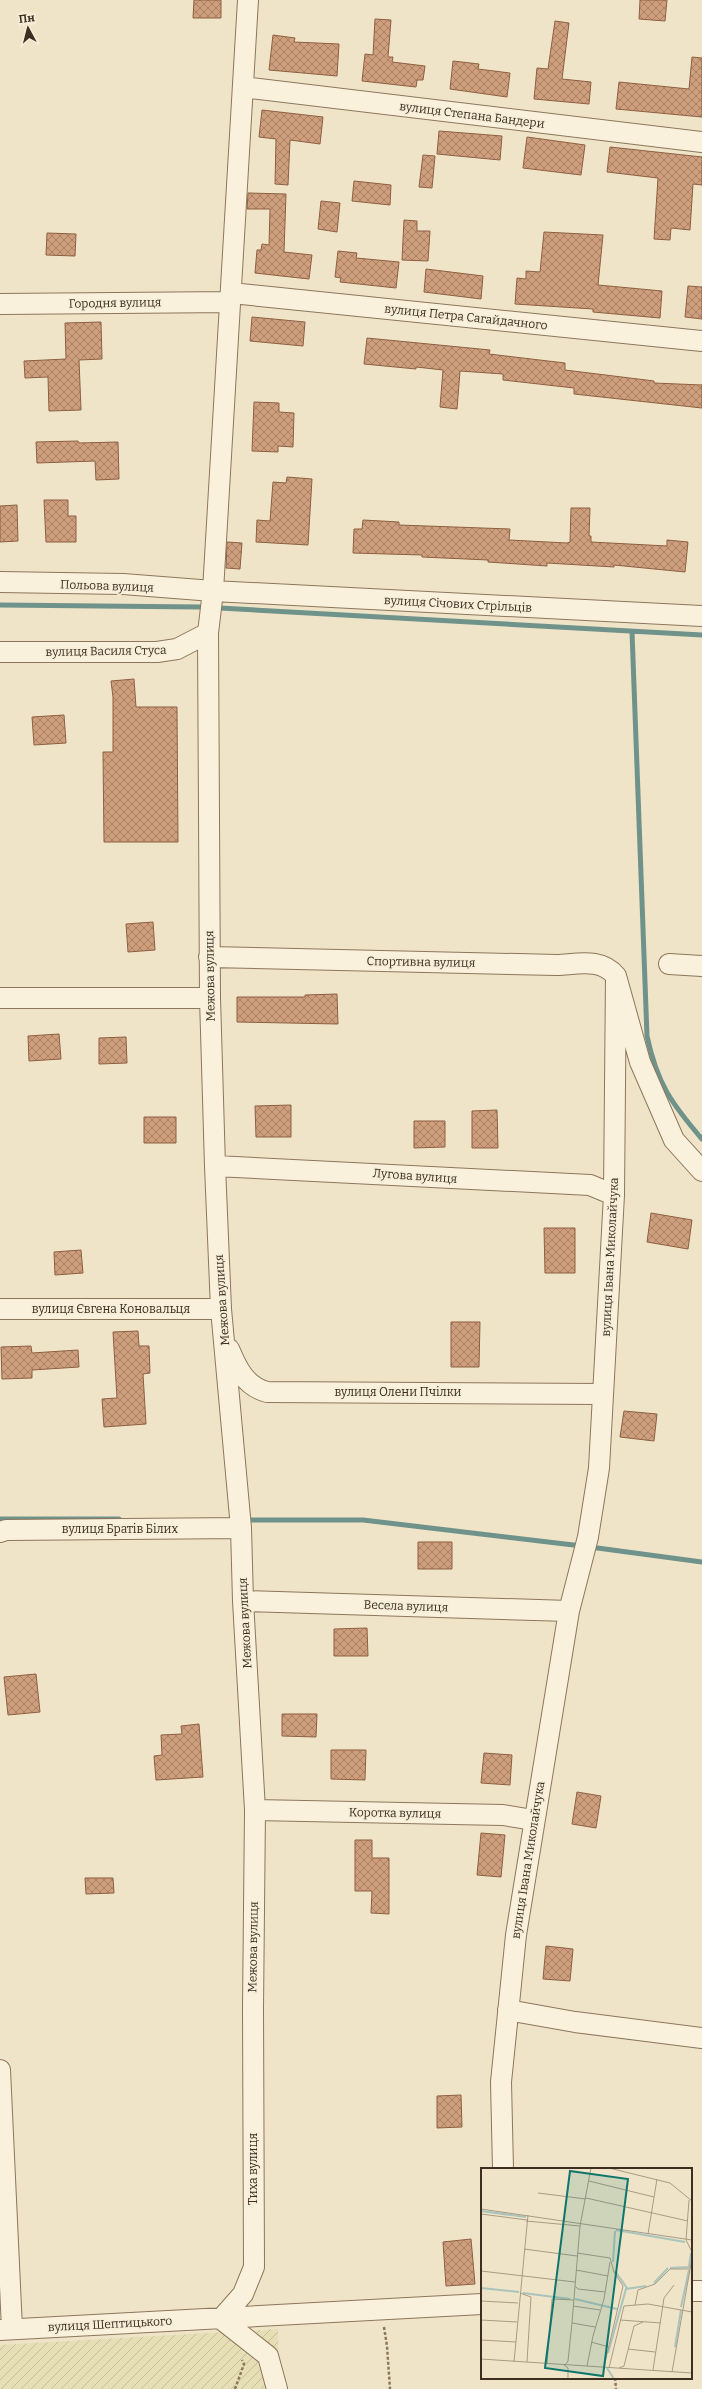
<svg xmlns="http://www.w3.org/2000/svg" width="702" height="2389" viewBox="0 0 702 2389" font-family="Bitter,serif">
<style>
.farmland{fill:url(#farmland-furrows)}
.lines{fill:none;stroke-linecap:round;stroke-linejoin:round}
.stream{stroke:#6f938a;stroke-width:5}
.building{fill:url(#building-cross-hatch);stroke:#8d5f41}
.minor-casing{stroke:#8d765c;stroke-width:22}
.path{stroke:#8d765c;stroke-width:2.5;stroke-dasharray:3 2;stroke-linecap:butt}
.minor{stroke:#faf1dc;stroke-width:20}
.labels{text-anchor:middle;stroke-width:3.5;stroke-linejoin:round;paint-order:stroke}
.street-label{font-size:12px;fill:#3d2e20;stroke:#f7eed8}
.inset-river{fill:none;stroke:#a9c4bc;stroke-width:2}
.inset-road{fill:none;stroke:#a89b85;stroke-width:1}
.view{fill:#0f766e;fill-opacity:0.15;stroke:#0f766e;stroke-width:2}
.inset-edge{fill:none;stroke:#3d2e20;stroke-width:2}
</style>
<defs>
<pattern id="farmland-furrows" width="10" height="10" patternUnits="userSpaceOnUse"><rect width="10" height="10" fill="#e6deb5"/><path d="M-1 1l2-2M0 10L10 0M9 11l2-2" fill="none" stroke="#c6bf9b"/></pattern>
<pattern id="building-cross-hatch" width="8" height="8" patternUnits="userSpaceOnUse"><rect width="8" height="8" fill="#cf9f7d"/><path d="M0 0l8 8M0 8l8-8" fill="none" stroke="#a98266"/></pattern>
</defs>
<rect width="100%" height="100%" fill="#f0e4c8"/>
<path class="farmland" d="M278,2329l1,60h-279v-44z"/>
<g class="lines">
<path class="stream" d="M0,605l200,2
M220,608l482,27
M632,632l15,404c10,47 24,67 55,103
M0,1519h119
M250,1520h113l219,26
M590,1547l112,15"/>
</g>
<path class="building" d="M194,0h27v18h-28z
M640,0h27l-2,21 -26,-2z
M375,19l16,1 -3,37h5l-1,5 33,4 -2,14h-6l-1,7 -54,-6 3,-27 8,1z
M555,21l14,2 -7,56 29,3 -2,22 -55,-5 3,-31 11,1z
M273,35l22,3 -1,4 45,2 -2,32 -68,-6z
M692,57l10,1v59l-86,-8 3,-27 70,7z
M453,61l26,3 -1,5 32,4 -3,24 -57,-8z
M262,110l61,7 -3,27 -30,-4 -2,45 -13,-1 1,-45 -17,-2z
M439,131l63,5 -2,24 -63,-6z
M527,137l58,8 -4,30 -58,-7z
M610,147l92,10v28l-9,-1 -3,46 -19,-2 -1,12 -16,-1 4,-61 -51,-6z
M423,155l12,1 -3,32 -13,-1z
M354,181l37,4 -1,20 -38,-4z
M248,193l38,1 -2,58 28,3 -3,24 -54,-6 2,-23h4l1,-6 7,1 1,-36h-23z
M321,201l19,2 -3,29 -19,-3z
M404,220l13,1v10h13l-2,30 -26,-1z
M544,232l59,3 -5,50 64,6 -2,27 -67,-6v-3l-78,-5 2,-26 9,1v-8l14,1z
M47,233l29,1 -1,22 -29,-1z
M338,251l19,2 -1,5 43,4 -3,26 -56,-6 1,-4 -6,-1z
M426,269l57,7 -2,23 -57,-7z
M688,286l14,1v32l-17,-2z
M252,317l53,5 -2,24 -53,-5z
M101,322l1,37 -23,1 2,50 -32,1 -1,-34 -23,1 -1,-17 42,-2 -1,-36z
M367,338l123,12 -1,4 76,9v7l89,11v2l48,2v23l-128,-14v-6l-71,-8v-6l-43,-3 -3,38 -17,-2 3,-37 -27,-3v2l-52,-5z
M254,402l25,1v9l15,1 -1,34 -15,-1v6l-26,-1z
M78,441l1,2 39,-1 1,37 -23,1 -1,-19 -58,2 -1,-21z
M287,477l25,2 -4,66 -52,-3 1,-22 13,1 3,-39 13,1z
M44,500h24v16h8v26h-30z
M17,505l1,36 -18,1v-36z
M571,508h19l-1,28h2v6l76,4v-6l21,2 -3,30 -71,-7v2l-67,-4v3l-59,-4v-2l-66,-3v-2l-69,-2 1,-24h8l1,-9 36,2v3l111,4 -1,11 58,3 3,-1z
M227,542l15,1 -2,26 -14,-1z
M134,679l2,28h41l1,135h-74l-1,-90h10v-55l-2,-16z
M64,715l2,28 -32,2 -2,-28z
M153,922l2,28 -27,2 -2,-28z
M337,994l1,30 -101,-2v-25h68v-2z
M59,1034l2,25 -32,2 -1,-25z
M126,1037l1,26 -28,1v-26z
M291,1105v32h-35l-1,-31z
M497,1110l1,38h-26v-37z
M144,1117h32v26h-32z
M414,1121h31v26l-31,1z
M651,1213l41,7 -4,29 -41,-7z
M544,1228h31v45h-30z
M81,1250l2,23 -28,2 -1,-23z
M451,1322h29l-1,45h-28z
M138,1331l1,15h10l1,27 -7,1 3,50 -42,3 -2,-28 15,-1 -4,-66z
M31,1346l1,7 46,-3 1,17 -47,3v8l-30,1 -1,-32z
M624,1411l33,3 -3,27 -34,-4z
M418,1542h34v27h-34z
M367,1628l1,28h-34v-27z
M36,1674l4,38 -32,3 -4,-38z
M282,1714h35l-1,23 -34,-1z
M199,1724l4,53 -47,3 -2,-24 8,-1 -1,-20 21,-1 -1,-8z
M331,1750h35l-1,30 -34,-1z
M484,1753l28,2 -2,30 -29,-2z
M577,1792l24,4 -5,32 -24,-4z
M481,1833l24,2 -4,42 -24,-2z
M355,1840h17v18h17v56l-18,-1 1,-22h-17z
M85,1878h28l1,15 -28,1z
M546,1946l27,3 -3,32 -27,-2z
M461,2095l1,32 -25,1v-32z
M471,2239l4,45 -29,2 -3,-44z"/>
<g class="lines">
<defs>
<path id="minor" d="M243,87l459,55
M231,293l471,48
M0,304l230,-2
M0,582l123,2 90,7 489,25
M0,652h157l20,-3 31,-16
M209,957l348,8c22,-1 44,-7 59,11l24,86 34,78 28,31
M669,964l33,2
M0,998h210
M215,1166l375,19 24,10
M0,1309h221
M229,1349c8,19 16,37 38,43l335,2
M0,1532l6,-2 235,-2
M243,1601l326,10
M255,1810l248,5 30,5
M508,2010l67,12 127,16
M0,2070l12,259
M503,2169l-2,-87 15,-147 53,-324 19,-74 11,-69 15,-273 2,-219
M691,2291h11
M221,2319l22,-25 11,-27 -1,-259 2,-198 -12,-209 -2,-73 -20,-219 -6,-143 -5,-168 -2,-365 5,-42 35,-591
M221,2319l47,37 9,33
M0,2330l482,-26"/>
</defs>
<use href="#minor" class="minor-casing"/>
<path class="path" d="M384,2327l3,19 3,43
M615,2378l1,11
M235,2389l9,-25 -2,-4"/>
<use href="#minor" class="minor"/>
</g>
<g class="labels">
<g class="street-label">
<text transform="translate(472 115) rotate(7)" y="4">вулиця Степана Бандери</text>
<text transform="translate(115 303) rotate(-1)" y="4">Городня вулиця</text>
<text transform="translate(466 317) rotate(6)" y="4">вулиця Петра Сагайдачного</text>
<text transform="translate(107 586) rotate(2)" y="4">Польова вулиця</text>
<text transform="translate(458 604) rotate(3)" y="4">вулиця Січових Стрільців</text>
<text transform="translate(106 651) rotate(-1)" y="4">вулиця Василя Стуса</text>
<text transform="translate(421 962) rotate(1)" y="4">Спортивна вулиця</text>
<text transform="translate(210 976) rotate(-91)" y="4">Межова вулиця</text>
<text transform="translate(415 1176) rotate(4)" y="4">Лугова вулиця</text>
<text transform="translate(610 1257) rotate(-87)" y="4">вулиця Івана Миколайчука</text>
<text transform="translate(222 1300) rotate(-94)" y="4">Межова вулиця</text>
<text x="111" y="1313">вулиця Євгена Коновальця</text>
<text x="398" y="1396">вулиця Олени Пчілки</text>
<text x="120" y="1533">вулиця Братів Білих</text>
<text transform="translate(406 1606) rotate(2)" y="4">Весела вулиця</text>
<text transform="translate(245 1623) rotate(-93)" y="4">Межова вулиця</text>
<text transform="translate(395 1813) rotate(1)" y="4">Коротка вулиця</text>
<text transform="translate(528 1860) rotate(-81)" y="4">вулиця Івана Миколайчука</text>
<text transform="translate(253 1947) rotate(-89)" y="4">Межова вулиця</text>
<text transform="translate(253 2169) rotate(-90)" y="4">Тиха вулиця</text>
<text transform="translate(110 2324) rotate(-3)" y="4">вулиця Шептицького</text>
</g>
</g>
<g transform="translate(481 2168)">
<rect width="211" height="211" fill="#f0e4c8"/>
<path class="inset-river" d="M0,43l45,6M135,62l69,12M132,94l2,-31M189,100l19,-1 2,-14M134,103l12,17M173,115l14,-15M0,120l38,4M42,125l47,6M94,131l42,10M200,139l8,-37M194,179l6,-37M127,185l18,-64 20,-3M126,200l7,11"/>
<path class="inset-road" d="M128,0l61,15 22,18M108,13l65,16M57,25l48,6M105,30l102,23M208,32l-3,40 6,12M0,41l211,31M0,46l46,6M45,53l54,5M167,66l9,-55M43,81l53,7M96,85l33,5 4,14 9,14 -19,81M95,102l32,6M0,103l94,11M94,118l3,3 27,3M39,125l11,4 -4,65M0,133l37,2M154,137l3,-15 17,-6 15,-15h20M92,138l27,4M0,152l36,2M139,152l41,3M91,155l23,4M0,172l35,2M110,174l18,5M147,181l27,3M0,191l211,14M33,194l14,-147M66,196l5,-65 22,1M83,197l4,3v11M84,197l3,-4 4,-38 8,-97 11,-58M106,198l6,-30 11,-37 6,-37M128,200l15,-62 24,-2 44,8M138,200l5,-2 10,-40 9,-4M172,202l11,-72 10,-13M191,204l20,-114"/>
<path class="view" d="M89,3l58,8 -25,197 -58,-8z"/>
<rect width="211" height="211" class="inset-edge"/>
</g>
<g transform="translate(28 28) rotate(353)" stroke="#f7eed8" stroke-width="3" paint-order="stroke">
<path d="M0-3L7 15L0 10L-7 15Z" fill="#3d2e20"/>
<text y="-6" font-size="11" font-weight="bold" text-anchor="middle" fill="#3d2e20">Пн</text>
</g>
</svg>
